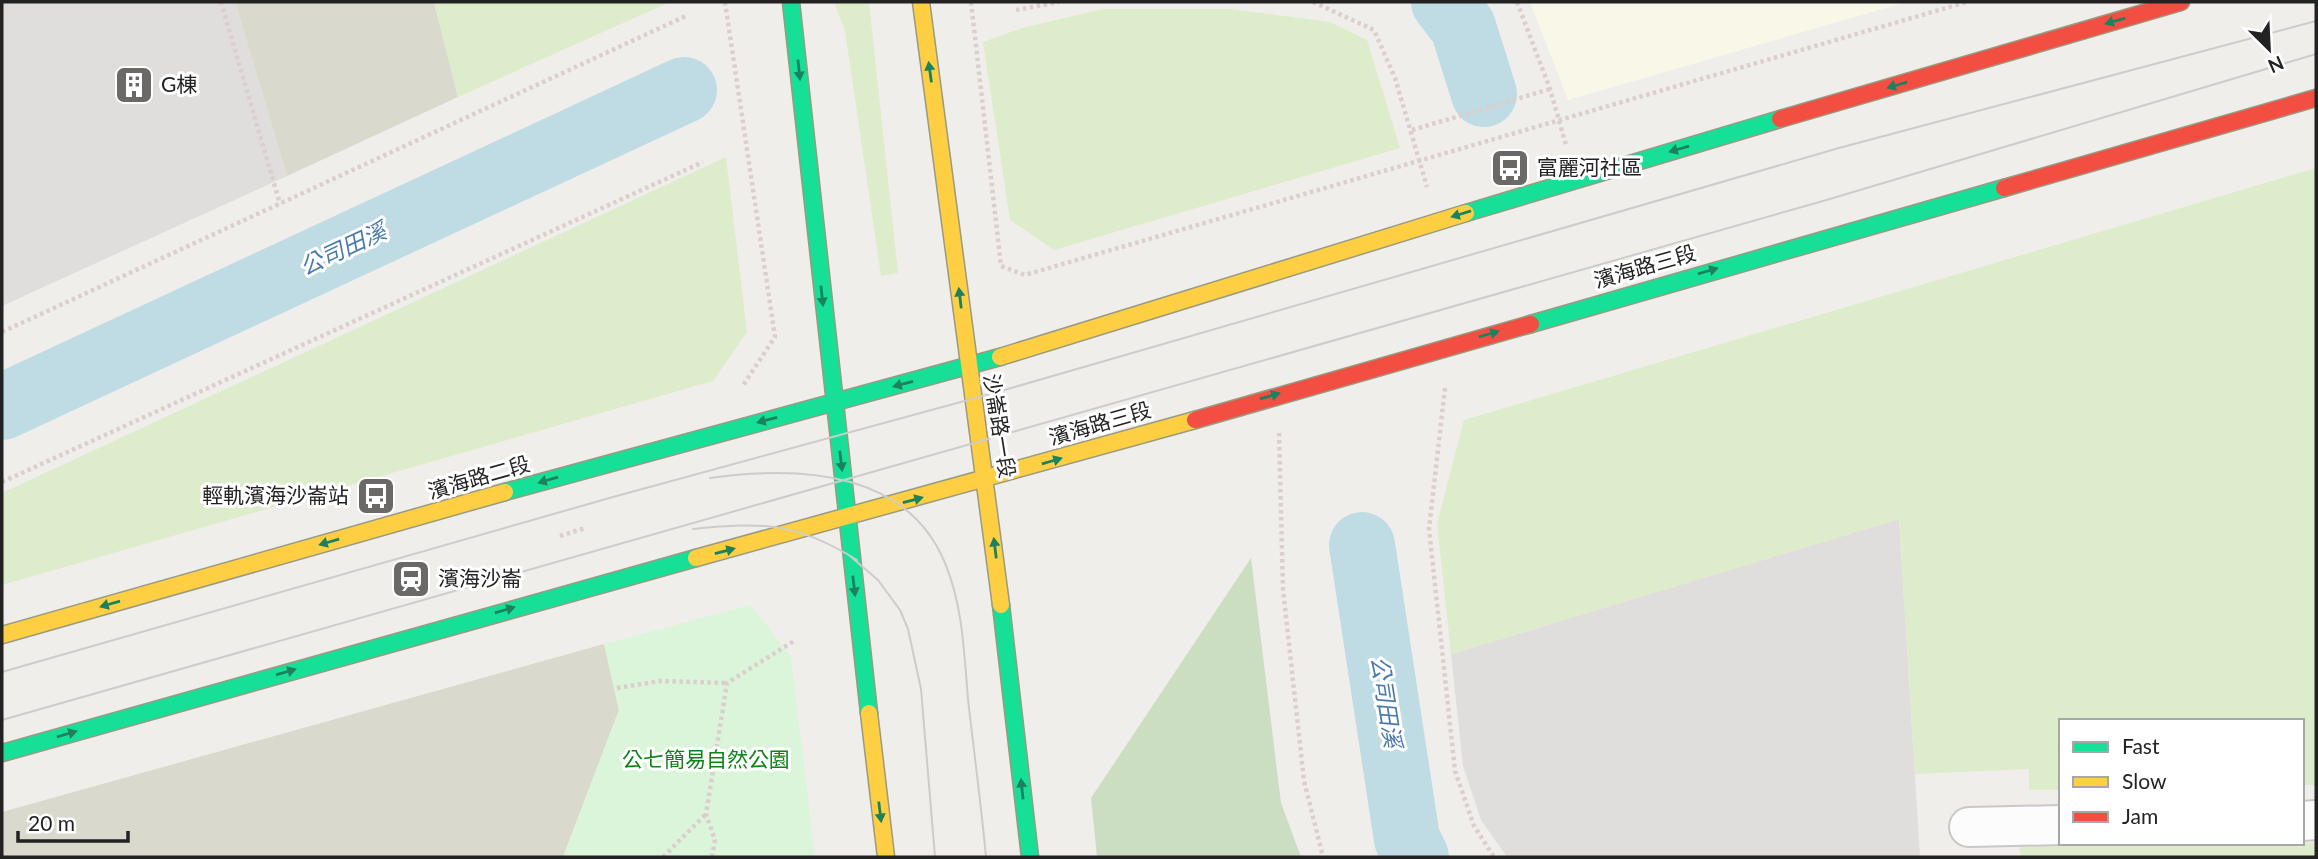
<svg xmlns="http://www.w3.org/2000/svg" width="2318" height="859" viewBox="0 0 2318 859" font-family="Lato,'Noto Sans TC',sans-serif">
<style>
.residential{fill:#dfdedc}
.education{fill:#f8f7e8}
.construction{fill:#d9d9cd}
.grass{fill:#ddeccb}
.forest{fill:#cbdec1}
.park{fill:#daf5da}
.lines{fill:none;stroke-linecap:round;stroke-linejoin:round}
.river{stroke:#bfdbe3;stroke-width:66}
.street-casing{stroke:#c9c8c7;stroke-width:42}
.fast-casing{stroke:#999a82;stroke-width:19}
.slow-casing{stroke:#999a82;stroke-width:19}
.jam-casing{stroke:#999a82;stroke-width:19}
.path{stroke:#dccecd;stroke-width:4.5;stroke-dasharray:3.5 3.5;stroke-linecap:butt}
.street{stroke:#fdfcfc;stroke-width:38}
.fast{stroke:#16e098;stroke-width:16}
.slow{stroke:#ffcf43;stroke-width:16}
.jam{stroke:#f24e42;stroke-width:16}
.tram{stroke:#ccc;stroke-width:2}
.oneway{fill:#1c815d}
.labels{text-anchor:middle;stroke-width:6;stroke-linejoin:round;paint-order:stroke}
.poi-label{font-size:21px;fill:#222;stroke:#fff;text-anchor:start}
.street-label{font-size:21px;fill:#222;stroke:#fff}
.park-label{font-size:21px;fill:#0c8416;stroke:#fff}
.water-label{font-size:23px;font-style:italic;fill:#4a7aab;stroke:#fff}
</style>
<rect width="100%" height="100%" fill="#f0eeeb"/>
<path class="residential" d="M2,2h233l52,174 -285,130z
M1899,519l21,338h-413l-26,-37 -18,-54 -12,-112z"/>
<path class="education" d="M1530,2h377l-339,98z"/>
<path class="construction" d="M235,2h199l24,95 -171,79z
M604,644l15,66 -56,147h-561v-45z"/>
<path class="grass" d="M434,2h236l-212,95z
M834,2h35l29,271 -17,3 -36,-245z
M1103,9h126l101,13 37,18 33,108 -346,102 -44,-30 -27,-178 39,-14z
M726,157l21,175 -34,49 -711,204v-92z
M2316,168v617h-14v-64h-241v69h-32v-21l-114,5 -16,-255 -448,135 -14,-130 27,-104z
M2316,843v14h-295l-2,-12z"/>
<path class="forest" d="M1251,558l30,245 20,54h-204l-6,-59z"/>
<path class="park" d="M751,605l40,52 24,200h-252l56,-147 -15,-66z"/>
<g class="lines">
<path class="river" d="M1444,2l19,25 21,67
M2,407l682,-317
M1362,545l45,294 9,18"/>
<defs>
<path id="street" d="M2302,821l14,-1
M1969,827l92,-2"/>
<path id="fast" d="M791,2l78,711
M1466,213l314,-94
M1531,324l473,-136
M505,492l495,-135
M1001,605l29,252
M2,753l694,-195"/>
<path id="slow" d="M921,2l80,603
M1000,357l466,-144
M696,558l499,-138
M2,635l503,-143
M869,713l17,144"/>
<path id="jam" d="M1780,119l401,-117
M2004,188l312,-90
M1195,420l336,-96"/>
</defs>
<use href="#street" class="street-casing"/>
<use href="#fast" class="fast-casing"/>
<use href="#slow" class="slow-casing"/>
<use href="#jam" class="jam-casing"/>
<path class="path" d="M221,2l59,202
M725,2l50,335 -33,50
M971,2l30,264 24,9 942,-273
M1313,2l61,28 21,48 32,109
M1517,2l33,87 16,56
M1016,10l43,-8
M1412,130l138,-41
M2,332l684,-316
M1445,388l-16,141 26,242 19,55 20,31
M1279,433l4,156 21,192 19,76
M2,482l701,-320
M560,536l25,-8
M617,688l43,-7 67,2
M663,857l43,-43
M712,857l3,-17 -9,-26 21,-131 67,-42"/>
<use href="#street" class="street"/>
<use href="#fast" class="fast"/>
<use href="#slow" class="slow"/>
<use href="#jam" class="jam"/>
<path class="tram" d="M710,478c86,-12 196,-9 235,85 18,43 19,90 23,136 6,53 13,105 18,158
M693,529c70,-7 103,-7 164,31l-7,-4 28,24 22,30 8,19 13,60 14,168
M2,672l611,-175 388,-106 838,-243 477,-127
M2,720l1821,-519 493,-147"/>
</g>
<defs><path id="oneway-solid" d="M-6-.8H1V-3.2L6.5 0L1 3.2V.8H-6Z" transform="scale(1.75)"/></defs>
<g class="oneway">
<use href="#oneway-solid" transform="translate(2115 21) rotate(164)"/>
<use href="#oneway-solid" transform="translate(799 70) rotate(84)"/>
<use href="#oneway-solid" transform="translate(930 72) rotate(-98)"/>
<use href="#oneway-solid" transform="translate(1897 85) rotate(164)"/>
<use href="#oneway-solid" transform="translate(1679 149) rotate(164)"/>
<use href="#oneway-solid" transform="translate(1461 214) rotate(163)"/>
<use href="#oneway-solid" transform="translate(1708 271) rotate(-16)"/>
<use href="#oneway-solid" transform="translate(822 296) rotate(84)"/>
<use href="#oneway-solid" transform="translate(960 298) rotate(-97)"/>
<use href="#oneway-solid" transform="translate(1489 334) rotate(-16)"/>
<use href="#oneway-solid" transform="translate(903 384) rotate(165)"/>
<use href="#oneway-solid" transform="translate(1270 396) rotate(-16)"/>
<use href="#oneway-solid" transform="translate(767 420) rotate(165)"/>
<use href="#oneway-solid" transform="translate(841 461) rotate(83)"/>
<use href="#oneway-solid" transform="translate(1052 461) rotate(-16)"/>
<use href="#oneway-solid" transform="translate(548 480) rotate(164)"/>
<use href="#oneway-solid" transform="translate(913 500) rotate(-15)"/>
<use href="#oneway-solid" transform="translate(329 542) rotate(164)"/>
<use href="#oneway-solid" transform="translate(995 548) rotate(-97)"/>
<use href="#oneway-solid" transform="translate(725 551) rotate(-15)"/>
<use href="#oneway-solid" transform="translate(854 586) rotate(83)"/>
<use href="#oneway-solid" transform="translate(110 604) rotate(164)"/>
<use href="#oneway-solid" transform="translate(505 610) rotate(-16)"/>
<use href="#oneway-solid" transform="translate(286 672) rotate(-16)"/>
<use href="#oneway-solid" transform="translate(67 734) rotate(-16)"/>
<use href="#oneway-solid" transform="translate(1022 789) rotate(-96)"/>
<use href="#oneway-solid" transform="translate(880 812) rotate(83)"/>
</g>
<defs>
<symbol id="building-square" viewBox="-11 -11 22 22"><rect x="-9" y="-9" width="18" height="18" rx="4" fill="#6a6968" stroke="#fff"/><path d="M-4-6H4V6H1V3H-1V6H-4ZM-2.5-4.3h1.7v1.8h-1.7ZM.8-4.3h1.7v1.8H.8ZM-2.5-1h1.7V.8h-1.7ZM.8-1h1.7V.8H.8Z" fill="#fff"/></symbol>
<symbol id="bus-square" viewBox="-11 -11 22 22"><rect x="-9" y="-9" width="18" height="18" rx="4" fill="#6a6968" stroke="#fff"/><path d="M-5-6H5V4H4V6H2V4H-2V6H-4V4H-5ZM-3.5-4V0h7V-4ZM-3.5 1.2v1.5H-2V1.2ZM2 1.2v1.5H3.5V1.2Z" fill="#fff"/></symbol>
<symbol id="station-square" viewBox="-11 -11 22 22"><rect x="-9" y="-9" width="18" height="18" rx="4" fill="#6a6968" stroke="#fff"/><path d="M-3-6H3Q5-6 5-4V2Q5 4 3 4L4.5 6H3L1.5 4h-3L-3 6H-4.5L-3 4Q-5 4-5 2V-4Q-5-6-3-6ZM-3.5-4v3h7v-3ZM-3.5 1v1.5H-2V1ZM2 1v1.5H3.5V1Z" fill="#fff"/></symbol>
</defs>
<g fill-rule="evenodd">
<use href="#building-square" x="112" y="63" width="44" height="44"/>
<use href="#bus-square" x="1488" y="146" width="44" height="44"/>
<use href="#bus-square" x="354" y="474" width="44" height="44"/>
<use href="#station-square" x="389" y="557" width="44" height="44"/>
</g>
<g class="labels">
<g class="poi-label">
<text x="161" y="92">G棟</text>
<text x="1537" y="175">富麗河社區</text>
<text x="349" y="503" text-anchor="end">輕軌濱海沙崙站</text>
<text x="438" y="586">濱海沙崙</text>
</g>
<g class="street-label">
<text transform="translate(1645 267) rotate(-16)" y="7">濱海路三段</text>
<text transform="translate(1100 424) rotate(-16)" y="7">濱海路三段</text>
<text transform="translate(999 426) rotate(81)" y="7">沙崙路一段</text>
<text transform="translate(479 478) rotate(-16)" y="7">濱海路二段</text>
</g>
<g class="park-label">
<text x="706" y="767">公七簡易自然公園</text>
</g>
<g class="water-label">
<text transform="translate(343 249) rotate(-25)" y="8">公司田溪</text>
<text transform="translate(1386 702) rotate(81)" y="8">公司田溪</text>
</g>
</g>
<rect width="2318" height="859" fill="none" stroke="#222222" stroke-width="7"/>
<rect x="2059" y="719" width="245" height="126" fill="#ffffff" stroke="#a7a7a7" stroke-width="2"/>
<rect x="2073" y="742" width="35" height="10" fill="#16e098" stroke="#a7a7a7" stroke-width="2"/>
<text x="2122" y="754" font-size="21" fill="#222222">Fast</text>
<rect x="2073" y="777" width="35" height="10" fill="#ffcf43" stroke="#a7a7a7" stroke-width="2"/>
<text x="2122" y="789" font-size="21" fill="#222222">Slow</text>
<rect x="2073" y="812" width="35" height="10" fill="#f24e42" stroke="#a7a7a7" stroke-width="2"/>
<text x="2122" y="824" font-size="21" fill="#222222">Jam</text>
<g transform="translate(2269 49) rotate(156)" stroke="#ffffff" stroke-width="5" paint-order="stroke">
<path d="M0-5L12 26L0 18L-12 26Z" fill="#222222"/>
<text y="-10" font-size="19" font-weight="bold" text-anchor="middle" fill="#222222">N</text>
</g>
<path d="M18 831v10h110v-10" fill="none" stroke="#222222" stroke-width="3.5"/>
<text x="28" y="831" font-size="21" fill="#222222" stroke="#ffffff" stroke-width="5" paint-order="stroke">20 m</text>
</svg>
